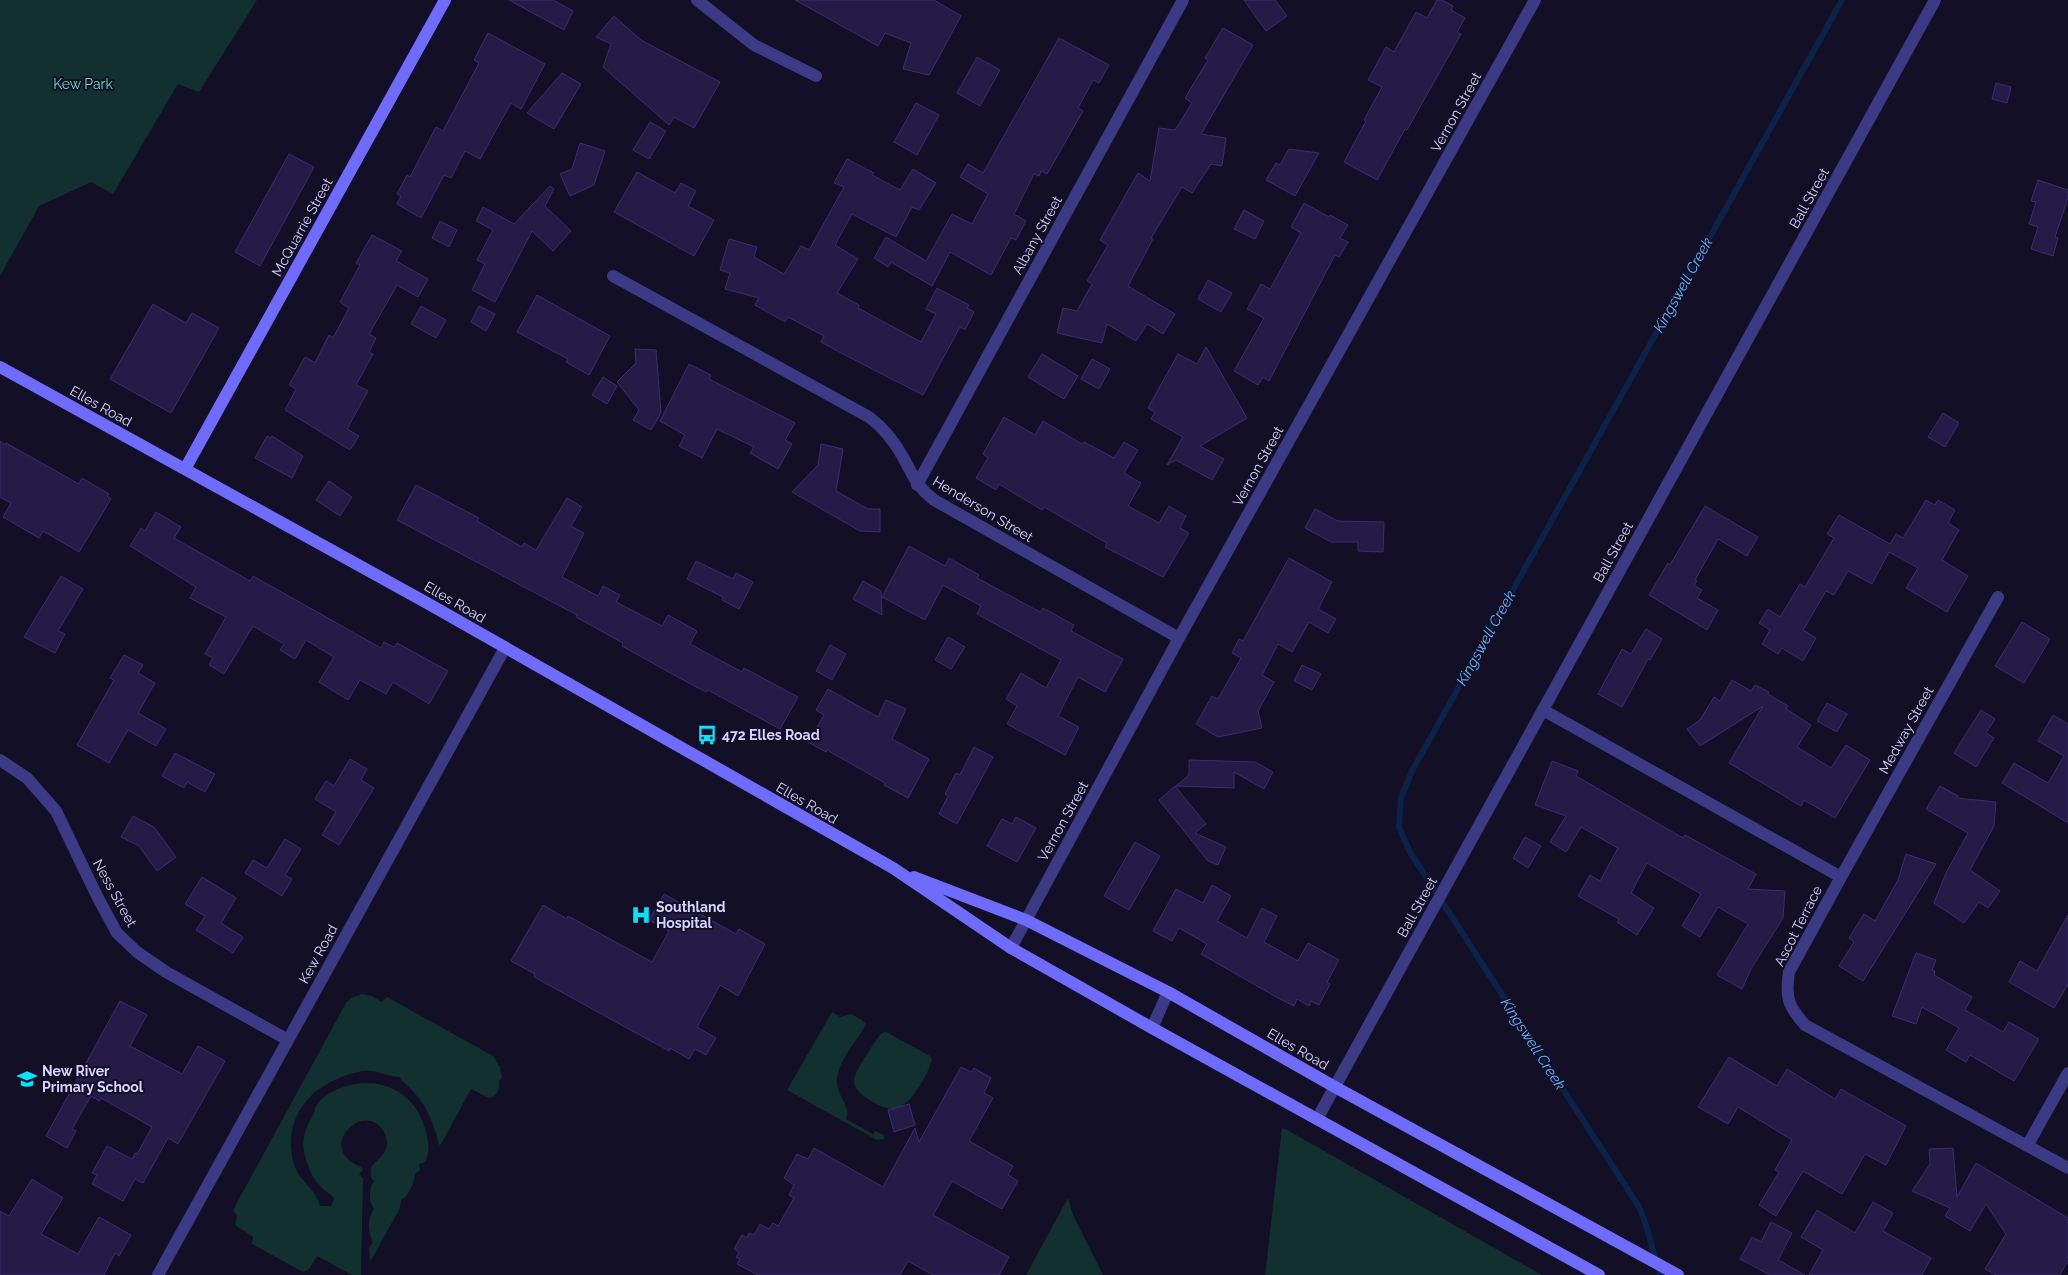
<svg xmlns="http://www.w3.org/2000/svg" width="2068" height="1275" viewBox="0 0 2068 1275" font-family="Raleway,sans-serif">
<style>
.green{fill:#12302f}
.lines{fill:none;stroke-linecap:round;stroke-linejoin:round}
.stream{stroke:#0c2248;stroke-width:6}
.building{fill:#241b47;stroke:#3b2d73}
.minor{stroke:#3d3a85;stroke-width:12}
.tertiary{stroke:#3d3a85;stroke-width:12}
.secondary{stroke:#6f6bff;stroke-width:12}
.labels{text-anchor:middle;stroke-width:4;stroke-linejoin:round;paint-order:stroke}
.park-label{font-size:14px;fill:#5fe0c0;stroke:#130f26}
.street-label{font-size:14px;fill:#d9d4ff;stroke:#130f26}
.poi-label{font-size:14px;font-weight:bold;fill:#d9d4ff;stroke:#130f26;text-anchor:start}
.water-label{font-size:15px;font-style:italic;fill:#62b6ff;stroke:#130f26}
</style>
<rect width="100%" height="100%" fill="#130f26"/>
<path class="green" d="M0,0h257l-58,92 -21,-8 -65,110 -22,-12 -52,24 -39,70z
M362,994l10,2 9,6 6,-5 106,59 7,11 2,11 -3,3c1,7 -1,15 -10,17l-18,-9 -30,55 -2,1c-6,-27 -16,-47 -38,-65l-1,-3c-12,0 -23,-8 -37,-6 -45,8 -81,40 -70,90 4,18 19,25 25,39 1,2 1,4 2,6h11l3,-7c-2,-5 -7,-6 -11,-10 -8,-8 -14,-18 -17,-29 -6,-20 -1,-31 8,-47 1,-2 1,-5 2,-7 5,-9 16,-15 25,-18 36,-14 73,2 84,40 3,11 6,24 0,34l-6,2 1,6 -5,4c-1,9 -6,22 -14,26l-1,8 -30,54 -1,-14 4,-6c-5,-9 -6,-24 1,-33 -6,-8 -5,-21 0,-28l-3,-4v-10c9,-10 21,-17 14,-33 -18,-38 -73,15 -23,33l1,3 -4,4 4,4 -2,97h-9l-35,-19 -8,13 -6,3 -51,-28 1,-7 -18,-12 2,-9 -4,-6 113,-207 5,-5z
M832,1012l8,5 11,-3 11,6 4,4c-9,18 -30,38 -29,59 0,13 15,24 9,36l27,15 2,-3 9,4v4l-7,1 -90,-50z
M886,1032l44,24 2,3c-3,14 -19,42 -31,47 -4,2 -10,3 -15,2 -10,-3 -34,-16 -32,-29 2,-10 19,-34 25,-43l3,-3z
M1282,1128l7,3 253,144h-277z
M1068,1198l5,17 30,60h-77z"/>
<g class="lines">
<path class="stream" d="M1660,1275l-15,-53 -6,-15 -229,-355 -11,-25 2,-29 11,-27 430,-771"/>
</g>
<path class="building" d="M509,0h44l20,11 -9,19z
M795,0h139l27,16 -32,59 -26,-6 8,-26 -26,-10 -7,13z
M1244,0h31l12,16 -21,15z
M1437,0h5l11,6 -2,4 14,8 -8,14 4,2 -54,96 -2,-1 -28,51 -33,-18 22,-41 -2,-1 18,-33 -14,-7 18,-33 8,5 22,-40 11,6z
M614,16l27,24 79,42 -26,46 -20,-11 -5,8 -66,-58 8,-23 -15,-7z
M1223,28l30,17 -52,89 25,4 -4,28 -11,-2 -19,29 -10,-6 -31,51 2,1 -25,47 47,28 -12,20 -16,-10 -11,17 -29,-17 -5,19 -45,-10 6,-25 14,3 15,-27 -5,-3 21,-36 -8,-5 38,-67 12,8 9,-53 16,2 17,-27 -7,-5 23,-38 -3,-2z
M488,33l57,31 -24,45 -10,-6 -31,56 -15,-8 -14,27 -7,-3 -23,43 -24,-14 4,-8 -4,-2 10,-19 3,2 26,-50 7,4 36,-68 -5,-3z
M1059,38l50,27 -10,18 -6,-3 -15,28 5,3 -36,63 -6,-3 -2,5 -5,-2 -20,40 12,7 -10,19 -5,-2 -20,37 -41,-23 -18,34 -41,-24 -3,5 -14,-9 12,-21 40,24 26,-47 20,10 16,-30 -28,-17 8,-13 15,9z
M977,57l23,13 -20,36 -23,-13z
M562,73l19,11 -27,45 -27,-16z
M1996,83l15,4 -4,16 -15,-4z
M916,103l23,12 -22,40 -23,-13z
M650,122l16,9 -17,28 -16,-9z
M580,143l25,8 -11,34 -24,11 -10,-22 12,-5z
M1289,149l30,4 -24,43 -29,-16 10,-17 4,2z
M289,154l25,13 -54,99 -25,-14z
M847,159l27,14 -2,2 28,15 13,-21 23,14 -17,27 -7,-3 -16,30 -44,-23 -17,31 23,14 -21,34 22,12 -1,3 63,34 15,-28 -10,-5 11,-21 32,17 -2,3 7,4 -9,18 -5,-3 -37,68 -80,-41 -22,-12 3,-6 -36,-19 -3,5 -30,-17 4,-7 -34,-9 5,-16 -10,-3 9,-31 28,8 -3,10 30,17 17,-28 8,4 35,-63 -10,-4z
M637,172l38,21 6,-10 15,8 -8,15 26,14 -20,36 -80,-44z
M2038,180l30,10v8l-13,39 3,1 -5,18 -22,-7 7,-22 -9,-3 7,-22 -5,-1z
M550,186l4,3 -9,17 26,25 -18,20 -21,-20 -37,71 -23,-12 13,-26 -8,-4 16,-30 -17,-9 7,-14 31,17z
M1304,203l25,14 1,-2 18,10 -8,13 8,4 -9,15 -4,-2 -66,126 -6,-4 -5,8 -24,-14 30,-53 -17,-9 14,-25 9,5 31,-56 -10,-6z
M1244,210l20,11 -9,18 -21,-10z
M440,221l17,9 -8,17 -17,-9z
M372,235l30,16 -6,10 32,18 -10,18 -21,-12 -28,49 7,4 -7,14 4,2 -17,31 12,6 -21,38 12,7 -9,14 -65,-40 11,-21 -7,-4 16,-28 10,6 14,-28 4,3 16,-30 -9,-6 20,-37 -4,-2z
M1208,280l24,13 -11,19 -23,-13z
M537,295l73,41 -21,39 -23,-13 2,-3 -51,-27z
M153,304l33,19 6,-10 27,15 -48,85 -61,-34z
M421,306l25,14 -10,18 -25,-14z
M479,306l16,8 -9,17 -15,-9z
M1206,347l41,71 -47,28 24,13 -12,21 -36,-20 -9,5 16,-28 -32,-18 4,-7 -7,-4 30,-54 19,10z
M635,349l21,1 5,63 -10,17 -18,-10 6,-10 -22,-28 19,-19z
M1042,354l36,22 -14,23 -36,-22z
M1092,359l18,10 -11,20 -18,-10z
M689,364l22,11 -2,4 86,44 -10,17 7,4 -14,25 -28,-16 4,-6 -37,-18 -15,29 -23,-12 6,-11 -25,-14z
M603,377l14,9 -10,18 -15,-9z
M1943,413l16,10 -14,24 -17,-10z
M1004,417l31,18 8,-14 39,23 2,-2 30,16 10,-16 14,8 -14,23 17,10 -13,23 31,17 10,-17 17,10 -6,12 9,5 -26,44 -58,-30 2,-4 -63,-36 -2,3 -43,-26 -3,6 -20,-12 12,-20 -5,-4z
M267,436l4,2 1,-2 31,20 -11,22 -37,-20z
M0,441l5,4 1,-2 73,41 3,-6 27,16 -2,2 4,3 -32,53 -36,-21 -4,7 -36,-21 8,-14 -11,-6z
M821,444l22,5 -7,42 32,18h12v23l-20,-1 -68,-39 26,-27z
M329,481l23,16 -12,19 -24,-16z
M416,485l63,33 -2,3 45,26 2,-4 12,7 31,-52 15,9 -11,19 13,7 -22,44 36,19 5,-10 17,9 -4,7 46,24 6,-11 29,16 -7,13 52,28 2,-4 54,29 -18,32 -72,-39 -2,2 -32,-17 -52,-29 1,-3 -47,-26 1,-2 -180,-95z
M1926,500l9,5 3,-5 17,10 -7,13 11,7 -17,30 26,16 -21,36 -41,-24 12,-20 -29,-16 -17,32 -24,-13 -14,24 -8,-4 -23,39 13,8 -13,23 -21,-13 -4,6 -16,-10 8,-14 -11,-7 9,-14 12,8 20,-33 5,3 29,-49 -7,-4 12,-19 51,29 6,-10 7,4z
M1705,506l53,31 -11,19 -29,-17 -23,41 2,1 -3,4 8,5 -5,8 21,12 -11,20 -58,-35 19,-32 2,2z
M1315,509l23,12 46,1 -1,30 -25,-1v-9h-27l-26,-14z
M156,512l25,15 -7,11 76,43 3,-5 128,72 3,-6 10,5 3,-4 51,28 -19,33 -36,-22 -7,12 -26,-14 -12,20 -29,-18 15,-25 -28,-17 -11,19 -15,-9 4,-6 -31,-18 -29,48 -15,-9 4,-7 -8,-4 21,-37 -36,-19 6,-11 -66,-41 11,-18 4,3z
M909,546l36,20 4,-8 30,17 -2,3 63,34 3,-4 31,17 -3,6 52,28 -18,33 -27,-15 -20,39 21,11 -14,28 -58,-31 10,-18 -11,-7 15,-26 25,15 15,-28 -84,-46 4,-8 -38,-21 -18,35 -43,-23z
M1289,558l43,24 -14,27 18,10 -8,14 -19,-11 -17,30 -14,-8 -16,31 12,7 -16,29 4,17 -44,9 -22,-13 16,-28 6,3 23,-41 -9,-5 7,-14 4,2z
M696,561l37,18 3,-6 17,9 -14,27 -17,-9 1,-3 -36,-18z
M61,576l22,13 -25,42 7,3 -10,19 -31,-16z
M863,581l18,10 1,24 -29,-16z
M2022,622l28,17 -26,44 -29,-17z
M1646,629l16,10 -12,21 -2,-1 -26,48 -24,-13 24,-45 9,5z
M948,637l17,10 -14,22 -16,-9z
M830,645l16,9 -14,26 -16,-9z
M124,655l19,10 -5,8 17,10 -17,30 28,16 -10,17 -28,-16 -19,33 -32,-18 37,-65 -4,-2z
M1302,665l19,9 -9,16 -18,-9z
M1732,680l19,11 4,-6 14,7 -1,2 20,12 -2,3 25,16 -14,22 34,21 15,-23 24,15 -35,58 -31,-18 -3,6 -72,-43 34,-57 -63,40 -13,-17 13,-9 14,-23 6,4z
M828,689l50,28 8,-17 20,9 -14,30 37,20 -21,39 -24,-13 1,-2 -58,-33 -1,2 -18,-10 16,-27 -8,-5z
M1827,703l20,11 -10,18 -20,-11z
M1981,710l14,9 -9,14 8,5 -18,29 -22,-14z
M2053,715l15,9v99l-66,-40 12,-20 34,20 16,-27 -26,-15z
M974,747l19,10 -36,67 -18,-10 9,-18 -3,-2 11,-21 4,2z
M175,753l40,21 -10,18 -18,-10 -3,6 -22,-12z
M350,759l17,10 -6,11 13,8 -35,57 -17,-10 14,-23 -21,-13 11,-18 8,5z
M1189,760l66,2 18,10 -9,17 -30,-17v16l-58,-2 13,-11z
M1552,761l26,10 -2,5 107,62 2,-3 71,39 -8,15 37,2 -2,27 -32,51 -9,20 -25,-14 31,-51 -30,-17 -18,30 -18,-11 19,-32 -54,-31 -16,30 23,15 -17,27 -20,-13 2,-3 -41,-23 12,-21 10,6 18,-33 -37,-21 -15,25 -16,-10 16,-26 -31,-11z
M1175,786l31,38 -11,9 31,14 -8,18 -10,-4 -49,-61z
M1940,786l18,10 -1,2 39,4 -2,24 -24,44 30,21 -12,17 -9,-6 -15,21 -30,-20 12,-30 22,-40 -42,-24z
M133,816l21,11 22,30 -19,14 -18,-25 -18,-9z
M1016,817l20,11 -19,34 -30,-16 15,-27 10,5z
M1525,837l16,9 -13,22 -15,-10z
M285,839l16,10 -16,26 7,4 -10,17 -37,-23 8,-13 14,8z
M1135,842l25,14 -31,54 -25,-14z
M1906,854l30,10 -73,117 -24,-15 15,-24 -5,-4 15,-24 11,7 23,-41z
M202,877l34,21 -15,25 22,14 -10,16 -37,-23 9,-14 -20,-12z
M1212,885l19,11 -14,25 30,17 15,-30 15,8 -13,26 34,19 10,-18 31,17 -12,22 3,2 -11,21 -8,-4 -2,5 -12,-7 -3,7 -16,-8 -77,-44 6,-10 -28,-16 -7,13 -19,-10 23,-42 27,14z
M664,894l72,40 3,-5 26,15 -27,52 -18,-11 -23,42 19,11 -10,17 -11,-6 -6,10 -19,-11 -1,3 -135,-74 1,-3 -24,-13 32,-56 24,14 1,-3 84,46 17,-31 -20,-11z
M2068,915v69l-14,24 -45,-26 11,-21 17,10z
M1916,953l20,7 -4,10 3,1 -1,4 38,22 -7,13 38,22 6,-10 30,17 -25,42 -44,-26 -4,7 -20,-12 13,-22 -37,-21 -6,17 -24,-8z
M120,1001l27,14 -17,31 52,28 16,-28 27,15 -47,83 -10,-6 -25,45 -8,-4 -12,22 -31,-17 5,-9 -5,-2 15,-27 25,13 3,-6 2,1 15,-27 -51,-29 -2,3 -8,-5 -19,33 4,2 -9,17 -21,-12z
M1729,1057l48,29 10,-17 48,30 6,-10 65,37 -20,39 -21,-11 -23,40 -39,-23 -27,45 -17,-11 20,-33 -4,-2 17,-30 -54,-33 -10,17 -30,-17z
M961,1067l10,5 3,-4 17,10 -7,15 9,5 -24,43 44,25 -5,9 10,6 -16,28 -50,-28 -19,34 76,42 -10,18h-66l-25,-14 -8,14h-142l-21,-11 3,-5 -4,-2 3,-5 -5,-3 8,-14 5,3 2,-5 5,2 6,-11 9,5 4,-6 5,3 16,-28 -5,-3 5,-10 -10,-7 13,-24 11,5 6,-11 69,39 32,-59 4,14z
M909,1104l6,21 -21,7 -6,-22z
M1953,1148l4,49 19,-34 92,55v42l-8,15h-64l-11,-6 21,-35 -20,-30 -16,27 -25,-15 5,-8 -38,-17 18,-27 -1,-15z
M32,1179l31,19 -22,36 37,20 21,-37 32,18 -12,21 -4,-3 -11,22h-104v-64l9,5z
M1873,1202l20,11 -10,18 48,27 -9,17h-113l14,-25 -22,-13 16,-27 38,23z
M1771,1222l21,11 -14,27 27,15h-35l-30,-16 12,-22 9,5z"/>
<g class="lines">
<path class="minor" d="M697,0l57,45 62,31
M613,276l256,141c15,11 26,25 35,42 10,18 13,28 30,41l245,138
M917,485l266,-485
M1543,710l298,167 -52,95c-4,25 -1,34 16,53l263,143
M0,760l27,18 29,33 42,87 19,35 20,19 29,20 122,68
M1841,877l157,-280
M1011,948l168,-310 356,-638
M1152,1028l16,-36
M2027,1146l41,-73"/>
<path class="tertiary" d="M1317,1119l618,-1119
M158,1275l347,-627"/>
<path class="secondary" d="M0,367l427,236 466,265 118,80 141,80 447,247
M185,469l260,-469
M914,877l112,43 142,72 167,95 343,188"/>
</g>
<defs>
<symbol id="bus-bare" viewBox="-9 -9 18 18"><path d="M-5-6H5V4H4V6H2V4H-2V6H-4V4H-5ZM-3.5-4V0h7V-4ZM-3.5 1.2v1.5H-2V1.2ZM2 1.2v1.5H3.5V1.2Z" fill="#00e5ff" stroke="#130f26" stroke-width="2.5" paint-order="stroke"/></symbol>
<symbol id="hospital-bare" viewBox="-9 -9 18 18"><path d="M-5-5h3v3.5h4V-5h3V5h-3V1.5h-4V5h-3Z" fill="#00e5ff" stroke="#130f26" stroke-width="2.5" paint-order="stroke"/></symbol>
<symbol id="school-bare" viewBox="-9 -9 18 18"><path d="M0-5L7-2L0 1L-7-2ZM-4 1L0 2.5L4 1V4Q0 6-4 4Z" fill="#00e5ff" stroke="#130f26" stroke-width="2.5" paint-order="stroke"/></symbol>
</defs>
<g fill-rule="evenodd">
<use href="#bus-bare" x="693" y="721" width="28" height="28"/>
<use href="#hospital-bare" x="627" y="901" width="28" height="28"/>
<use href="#school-bare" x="13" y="1065" width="28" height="28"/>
</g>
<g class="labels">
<g class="park-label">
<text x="83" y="89">Kew Park</text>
</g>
<g class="street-label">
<text transform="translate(1456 112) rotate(-61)" y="5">Vernon Street</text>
<text transform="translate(1809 198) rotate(-61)" y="5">Ball Street</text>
<text transform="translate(302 227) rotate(-61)" y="5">McQuarrie Street</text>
<text transform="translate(1037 235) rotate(-61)" y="5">Albany Street</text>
<text transform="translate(101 406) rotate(29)" y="5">Elles Road</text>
<text transform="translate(1258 466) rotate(-61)" y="5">Vernon Street</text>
<text transform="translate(983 509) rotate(31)" y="5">Henderson Street</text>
<text transform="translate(1613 552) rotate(-61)" y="5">Ball Street</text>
<text transform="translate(455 602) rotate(30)" y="5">Elles Road</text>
<text transform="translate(1906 730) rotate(-61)" y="5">Medway Street</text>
<text transform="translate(807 803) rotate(30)" y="5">Elles Road</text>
<text transform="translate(1063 821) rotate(-61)" y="5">Vernon Street</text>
<text transform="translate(115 893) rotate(61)" y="5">Ness Street</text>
<text transform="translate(1417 907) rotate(-61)" y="5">Ball Street</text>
<text transform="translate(1798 926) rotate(-63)" y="5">Ascot Terrace</text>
<text transform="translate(318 954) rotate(-61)" y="5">Kew Road</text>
<text transform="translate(1298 1049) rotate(30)" y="5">Elles Road</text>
</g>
<g class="poi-label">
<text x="722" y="740">472 Elles Road</text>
<text x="656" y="912">Southland<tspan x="656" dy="16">Hospital</tspan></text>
<text x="42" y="1076">New River<tspan x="42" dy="16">Primary School</tspan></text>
</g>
<g class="water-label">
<text transform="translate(1683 285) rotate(-61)" y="5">Kingswell Creek</text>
<text transform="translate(1486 638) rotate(-61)" y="5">Kingswell Creek</text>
<text transform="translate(1533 1044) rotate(57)" y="5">Kingswell Creek</text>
</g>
</g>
</svg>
